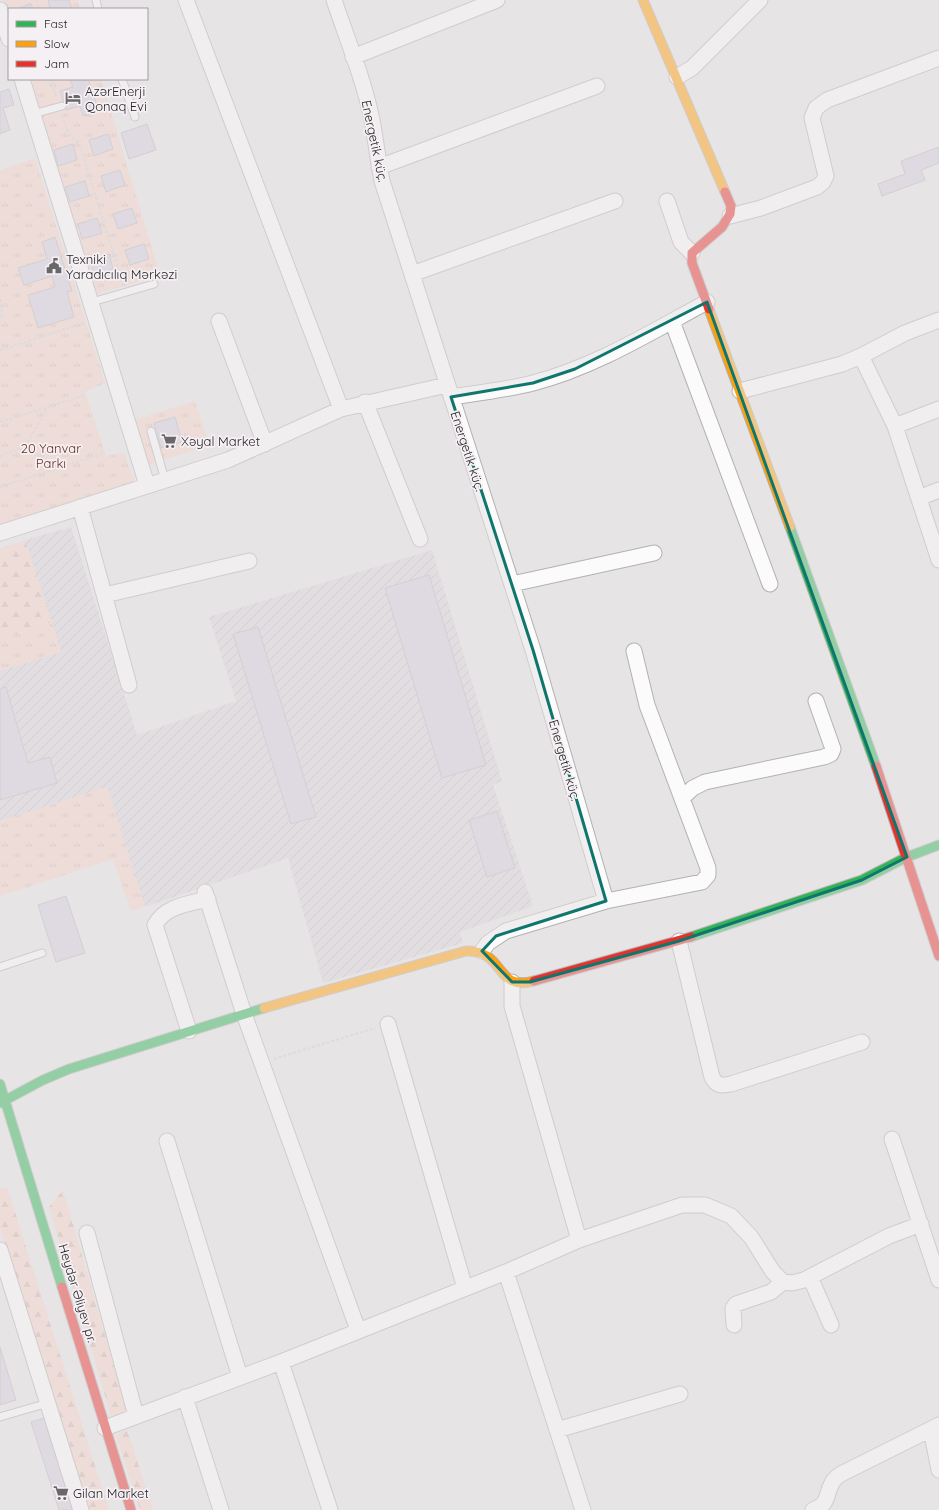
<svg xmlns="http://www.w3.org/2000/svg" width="939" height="1510" viewBox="0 0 939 1510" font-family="Quicksand,sans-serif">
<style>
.industrial{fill:url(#industrial-furrows)}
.grass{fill:url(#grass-tufts)}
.forest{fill:url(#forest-firs)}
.building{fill:#d4ccdc;stroke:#b9b8b9}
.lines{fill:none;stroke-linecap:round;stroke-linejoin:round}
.lane-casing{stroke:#b3b1b2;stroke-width:9}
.street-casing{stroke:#b3b1b2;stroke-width:17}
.fast-casing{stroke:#b3b1b2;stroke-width:11}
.slow-casing{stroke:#b3b1b2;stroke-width:11}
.jam-casing{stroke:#b3b1b2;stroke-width:11}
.path{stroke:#d1d0d1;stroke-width:2;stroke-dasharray:3 2;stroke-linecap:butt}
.lane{stroke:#fbfbfb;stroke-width:7}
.street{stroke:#fbfbfb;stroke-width:15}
.fast{stroke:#30b455;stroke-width:9}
.slow{stroke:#ff9f0a;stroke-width:9}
.jam{stroke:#e5322d;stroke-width:9}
.marked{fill:none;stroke:#0f766e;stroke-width:3;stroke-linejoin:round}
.labels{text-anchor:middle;stroke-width:3.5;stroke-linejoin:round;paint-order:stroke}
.poi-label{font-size:13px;fill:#262425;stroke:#f5f0f4;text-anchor:start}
.street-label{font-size:13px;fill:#262425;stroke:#f5f0f4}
.park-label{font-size:13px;fill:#682f17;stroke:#f5f0f4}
</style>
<defs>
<pattern id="industrial-furrows" width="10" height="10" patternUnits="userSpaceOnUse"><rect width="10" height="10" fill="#dcd5da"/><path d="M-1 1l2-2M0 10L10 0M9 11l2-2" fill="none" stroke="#bdb7bb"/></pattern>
<pattern id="grass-tufts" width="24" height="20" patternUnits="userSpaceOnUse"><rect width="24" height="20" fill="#f4d3c8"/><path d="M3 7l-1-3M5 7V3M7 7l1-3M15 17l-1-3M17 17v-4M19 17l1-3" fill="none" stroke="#d1b5ac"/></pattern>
<pattern id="forest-firs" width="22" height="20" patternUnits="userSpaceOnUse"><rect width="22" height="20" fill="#f4d3c8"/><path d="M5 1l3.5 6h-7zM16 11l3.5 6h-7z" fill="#d1b5ac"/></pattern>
</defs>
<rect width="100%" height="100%" fill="#e7e4e6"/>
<path class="industrial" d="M71,527l66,208 99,-34 -27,-84 223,-67 70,231 -9,4 40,121 -73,26 3,11 -140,40 -35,-125 -143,49 -38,-120 -107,34v-150l61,-19 -36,-112z"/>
<path class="grass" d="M2,0h76l2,9h-71v12z
M27,79h74l59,196 -66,20z
M35,158l70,225 -20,9 21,64 18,-3 11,30 -135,43v-356z
M195,401l14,44 -61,20 -14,-45z
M52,622l9,30 -61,19v-33z
M107,787l38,120 -14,4 -18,-52 -113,37v-75z"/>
<path class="forest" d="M25,540l27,82 -52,16v-89z
M7,1187l102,323h-20l-89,-283v-38z
M63,1190l64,221 -16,5 -62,-209z
M127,1430l26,80h-13l-24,-75z"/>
<path class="building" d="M48,0h21l3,9h-22z
M31,4l2,5h-17z
M70,79h18l11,32 -16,5 -3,-10 -14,4 -6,-19 13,-4z
M9,89l5,16 -11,3 7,22 -10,4v-42z
M147,124l9,26 -27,9 -8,-26z
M108,134l5,15 -19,7 -5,-16z
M73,144l4,16 -19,6 -4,-16z
M939,147v16l-18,7 4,10 -43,16 -4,-12 27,-10 -4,-13z
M120,170l5,15 -19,7 -5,-16z
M85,181l4,15 -19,6 -5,-15z
M132,208l5,15 -19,6 -5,-15z
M97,218l5,15 -20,6 -4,-15z
M55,237l17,54 -5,1 7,25 -36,11 -10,-33 27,-8 -3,-11 -28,9 -6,-17 29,-9 -5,-17z
M144,244l5,15 -19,6 -5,-15z
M109,254l4,15 -19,6 -4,-15z
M175,417l7,25 -21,6 -7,-25z
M429,575l57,190 -44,13 -57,-190z
M258,627l58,190 -25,7 -58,-190z
M6,687l22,76 22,-6 7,26 -57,17v-111z
M497,811l18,57 -28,9 -18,-57z
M66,896l19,57 -29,9 -18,-57z
M0,1347l16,53 -16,5z
M44,1418l29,92h-14l-28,-88z"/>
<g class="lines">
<defs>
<path id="lane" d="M96,0l2,9
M122,79l13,38
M33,114l29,-8
M92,302l62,-18
M151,431l14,49
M0,967l42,-14
M0,1417l48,-14"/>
<path id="street" d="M186,0l155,409
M334,0c13,39 30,80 38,120 4,21 6,41 10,61l151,469 73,251
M0,10l9,29
M353,57l144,-57
M677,77l15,-9 68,-68
M22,79l125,406
M379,167l218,-81
M667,201l14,41 11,11
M730,216l31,-8 56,-21 6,-5 3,-6 -14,-58 4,-10 11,-8 112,-42
M412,274l203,-73
M219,321l46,123
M672,321l98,263
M861,356l34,70 44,134
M740,391l102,-27 19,-8 44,-23 34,-13
M451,397c27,-4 55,-7 82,-14 62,-16 118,-51 174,-81
M365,402l55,137
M895,426l44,-17
M919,498l20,-8
M80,507l49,178
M0,533l228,-73 113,-51 106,-24
M512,584l142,-31
M105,595l144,-34
M682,798l11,-10 12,-6 119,-25 7,-3 2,-5 -17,-48
M205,892l39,122 114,316
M679,941l33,136c5,9 9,9 19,7l131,-42
M482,951l6,-8 18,-12 100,-30 96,-19 6,-7v-7l-61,-163 -13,-54
M512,982v24l67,234
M388,1024l77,264
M189,1031l-34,-106c10,-19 33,-21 53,-26
M892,1139l47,141
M167,1141l73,236
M87,1233l49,183
M0,1250l81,260
M506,1272l77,238
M810,1277l21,48
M734,1325l-1,-17 3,-4 35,-12 12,-10
M281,1362l49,148
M185,1397l36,113
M105,1428l176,-66 225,-90 73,-32 103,-35h23l26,11 20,21 22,35 10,10 9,1 12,-3 85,-44 32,-12
M931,1429l8,41
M557,1430l123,-36
M813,1510c17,-7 12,-14 19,-27 2,-4 6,-7 9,-9l98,-49"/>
<path id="fast" d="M790,527l86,239
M691,937l171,-57 45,-23 32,-12
M0,1084l62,203
M0,1103l43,-23 26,-11 195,-61"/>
<path id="slow" d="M643,0l82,192
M709,309l81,218
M264,1008l202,-57c40,-1 28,41 68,30"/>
<path id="jam" d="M709,309l-17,-46v-10l30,-26 8,-13 1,-8 -6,-14
M876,766l63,190
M534,981l157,-44
M62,1287l69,223"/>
</defs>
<use href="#lane" class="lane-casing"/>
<use href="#street" class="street-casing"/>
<use href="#fast" class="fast-casing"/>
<use href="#slow" class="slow-casing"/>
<use href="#jam" class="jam-casing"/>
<path class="path" d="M36,0l3,9
M51,79l5,18
M62,115l7,19 9,8 3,7 38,123
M0,294l2,21 -2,5
M0,350l84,-27
M0,422l86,-27
M25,447l22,-39
M0,456l25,-9 35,20
M0,487l105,-34
M274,1059l101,-31"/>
<use href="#lane" class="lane"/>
<use href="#street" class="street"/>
<use href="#fast" class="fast"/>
<use href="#slow" class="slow"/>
<use href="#jam" class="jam"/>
</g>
<path d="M0 0H939V1510H0ZM707,302l200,555 -45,23 -183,61 -149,41h-18l-30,-31 14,-15 110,-35 -73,-251 -82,-253 82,-14 42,-14z" fill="#e7e4e6" fill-opacity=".55" fill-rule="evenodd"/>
<path class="marked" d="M707,302l200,555 -45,23 -183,61 -149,41h-18l-30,-31 14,-15 110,-35 -73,-251 -82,-253 82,-14 42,-14z"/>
<defs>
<symbol id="hotel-bare" viewBox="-9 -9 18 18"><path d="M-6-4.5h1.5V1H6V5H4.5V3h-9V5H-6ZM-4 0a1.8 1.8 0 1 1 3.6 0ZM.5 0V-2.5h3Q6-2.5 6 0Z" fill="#6a6769" stroke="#f5f0f4" stroke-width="2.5" paint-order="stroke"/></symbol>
<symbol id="civic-bare" viewBox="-9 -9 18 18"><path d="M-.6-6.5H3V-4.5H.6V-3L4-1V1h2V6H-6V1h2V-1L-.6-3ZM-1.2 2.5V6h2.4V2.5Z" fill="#6a6769" stroke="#f5f0f4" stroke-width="2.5" paint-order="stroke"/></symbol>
<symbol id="supermarket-bare" viewBox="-9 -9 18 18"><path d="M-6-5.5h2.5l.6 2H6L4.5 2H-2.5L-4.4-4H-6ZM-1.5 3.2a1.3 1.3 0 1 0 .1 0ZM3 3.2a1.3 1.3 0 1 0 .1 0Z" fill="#6a6769" stroke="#f5f0f4" stroke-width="2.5" paint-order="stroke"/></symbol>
</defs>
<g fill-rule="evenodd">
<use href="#hotel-bare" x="62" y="87" width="22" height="22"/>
<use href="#civic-bare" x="43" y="255" width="22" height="22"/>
<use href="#supermarket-bare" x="158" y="430" width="22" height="22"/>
<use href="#supermarket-bare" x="50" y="1482" width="22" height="22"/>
</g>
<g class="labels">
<g class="poi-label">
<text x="85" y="96">AzərEnerji<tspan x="85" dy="15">Qonaq Evi</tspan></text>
<text x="66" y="264">Texniki<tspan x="66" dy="15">Yaradıcılıq Mərkəzi</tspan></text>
<text x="181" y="446">Xəyal Market</text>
<text x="73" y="1498">Gilan Market</text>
</g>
<g class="street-label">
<text transform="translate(375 141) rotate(78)" y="5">Energetik küç.</text>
<text transform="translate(468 451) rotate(72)" y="5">Energetik küç.</text>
<text transform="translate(565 760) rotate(74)" y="5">Energetik küç.</text>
<text transform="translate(78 1293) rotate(73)" y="5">Heydər Əliyev pr.</text>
</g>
<g class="park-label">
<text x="51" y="453">20 Yanvar<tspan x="51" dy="15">Parkı</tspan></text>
</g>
</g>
<rect x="8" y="8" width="140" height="72" fill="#f5f0f4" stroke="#a29ea1"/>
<rect x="16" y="21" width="20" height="6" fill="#30b455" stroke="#a29ea1"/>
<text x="44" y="28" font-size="12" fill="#262425">Fast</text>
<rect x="16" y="41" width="20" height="6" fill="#ff9f0a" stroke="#a29ea1"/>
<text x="44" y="48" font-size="12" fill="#262425">Slow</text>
<rect x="16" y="61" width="20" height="6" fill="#e5322d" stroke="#a29ea1"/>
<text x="44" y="68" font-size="12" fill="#262425">Jam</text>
</svg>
